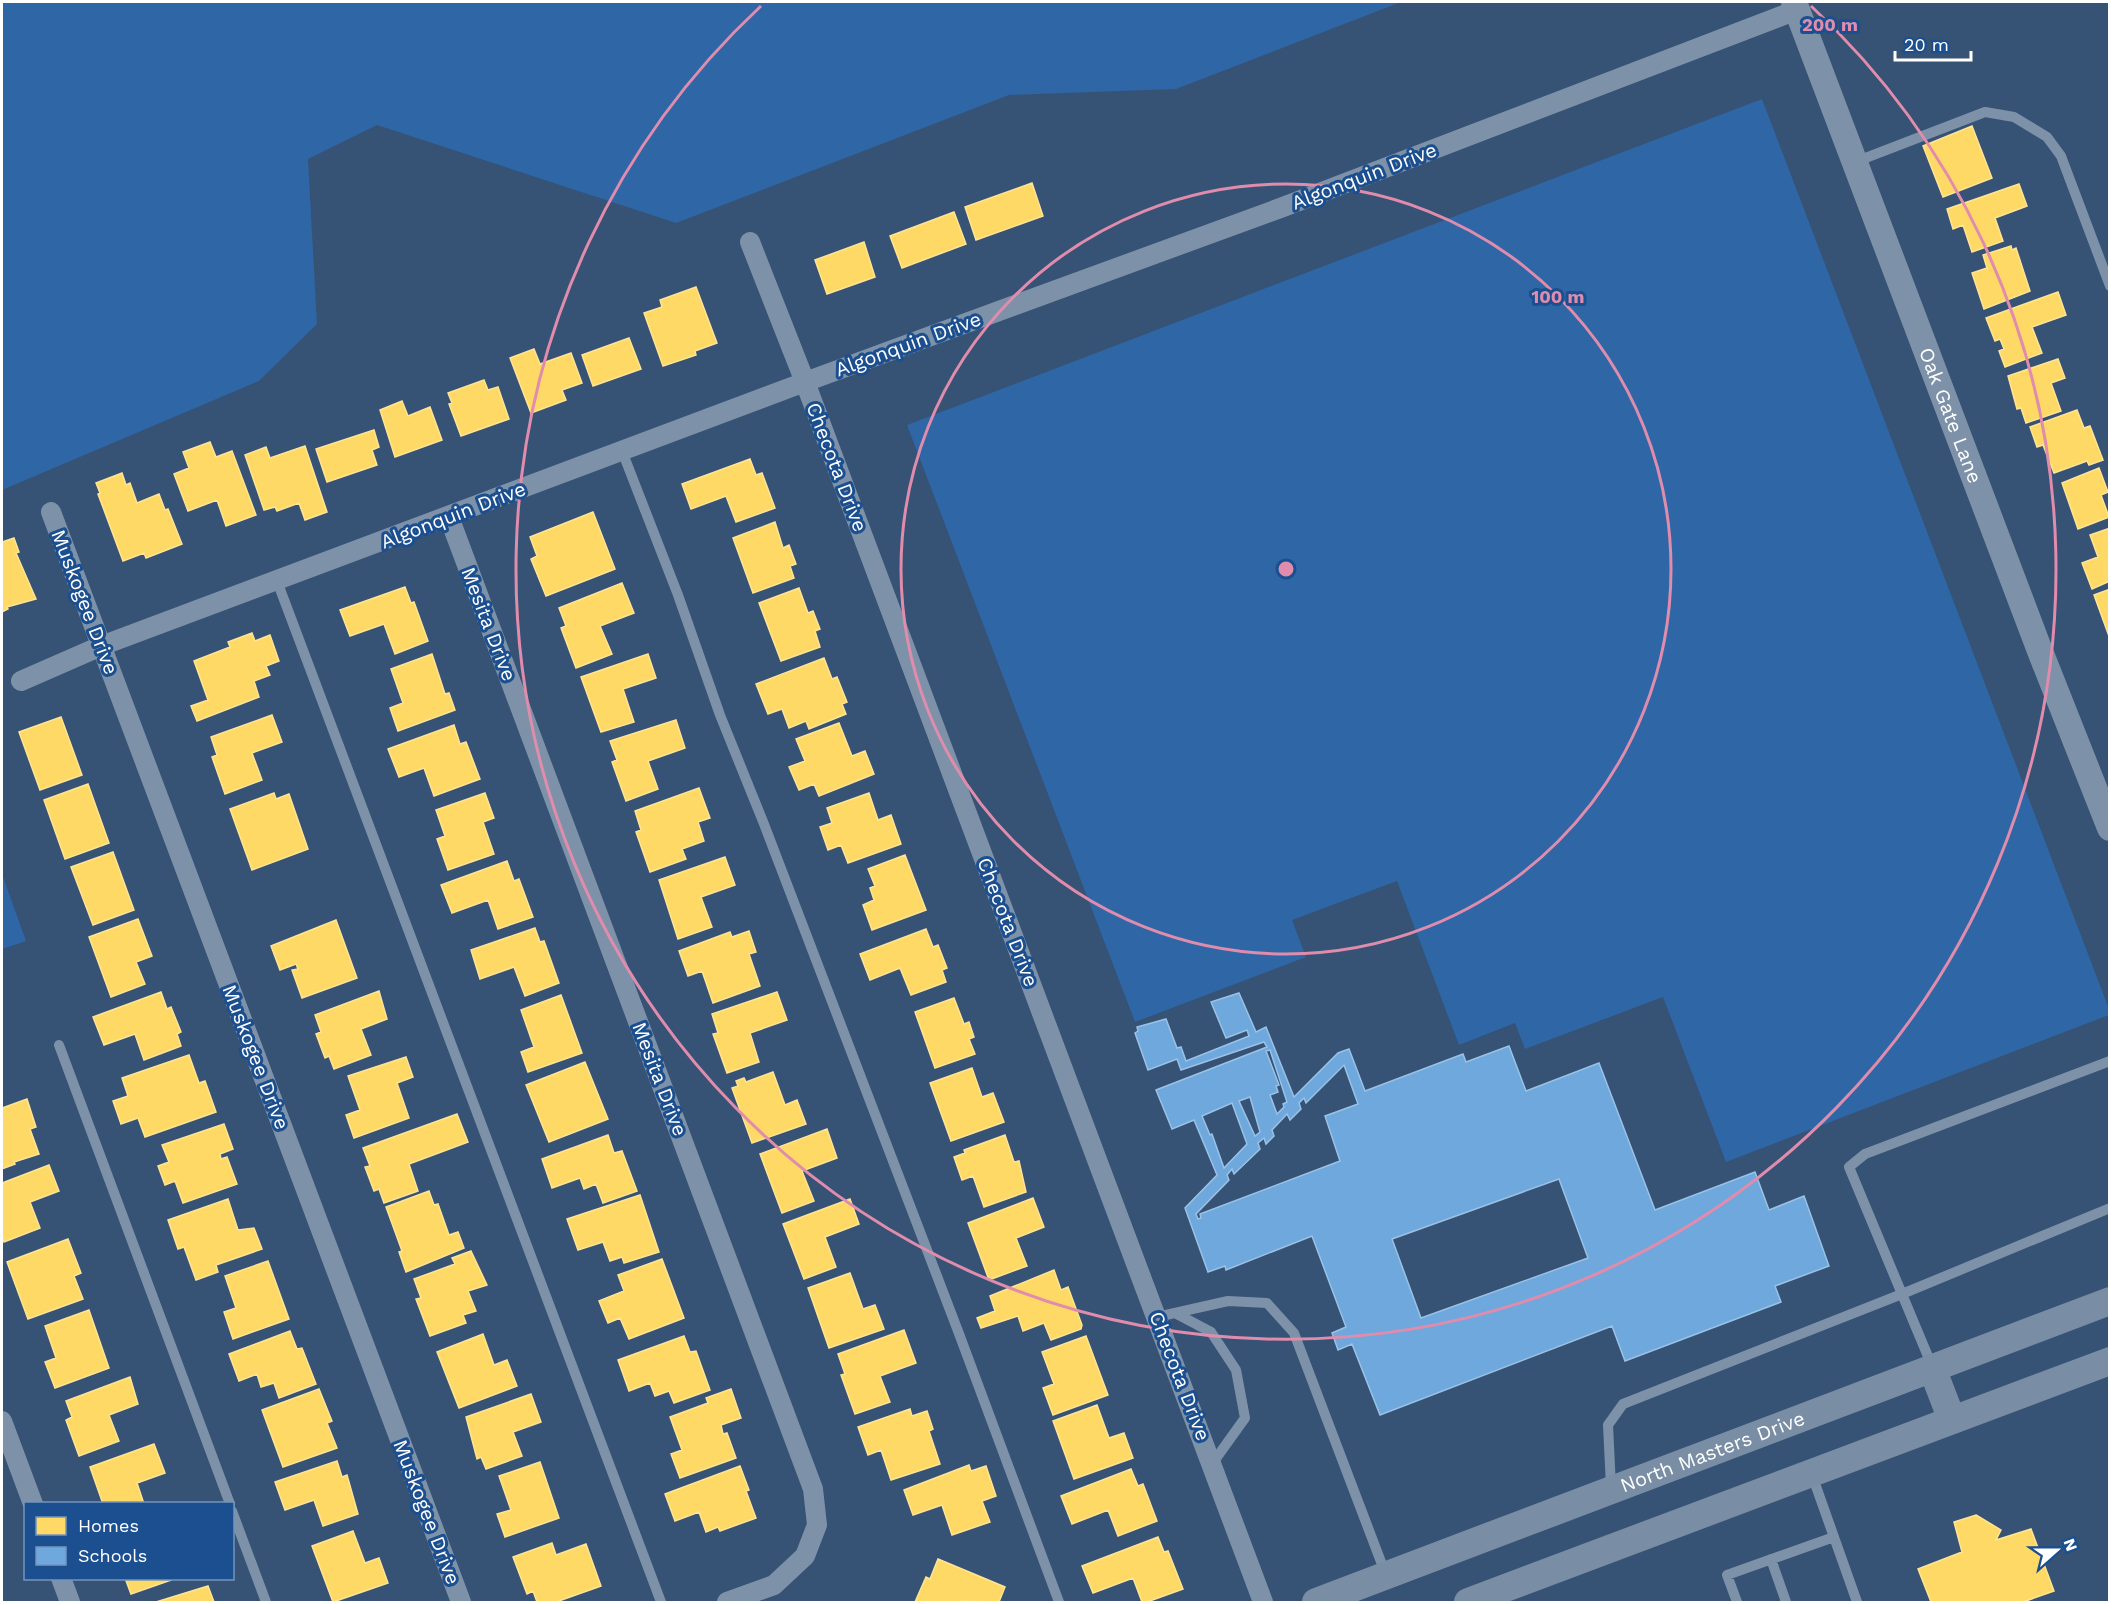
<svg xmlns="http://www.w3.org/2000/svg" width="2111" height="1604" viewBox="0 0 2111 1604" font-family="'Work Sans',sans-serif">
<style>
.green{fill:#2f66a5}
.homes{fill:#ffd966;stroke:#ffe494;stroke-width:1.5}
.schools{fill:#6fa8dc;stroke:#9ac2e6;stroke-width:1.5;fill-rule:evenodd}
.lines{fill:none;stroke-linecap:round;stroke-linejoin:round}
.service{stroke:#7d92a8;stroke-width:10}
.minor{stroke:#7d92a8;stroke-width:20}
.tertiary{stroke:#7d92a8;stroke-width:26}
.secondary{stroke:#798da4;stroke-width:28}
.ring{fill:none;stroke:#e08cad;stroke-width:3}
.labels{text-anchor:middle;stroke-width:6;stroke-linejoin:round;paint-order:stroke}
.street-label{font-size:20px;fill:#fff;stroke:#1b4f8f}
.centre{fill:#e08cad;stroke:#1b4f8f;stroke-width:3}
.ring-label{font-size:18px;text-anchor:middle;font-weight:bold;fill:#e08cad;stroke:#1b4f8f;stroke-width:6;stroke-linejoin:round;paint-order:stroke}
</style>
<rect width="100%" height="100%" fill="#365274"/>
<path class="green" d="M2,2h1399l-225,87 -167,6 -333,128 -299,-98 -69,34 9,165 -58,57 -257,109z
M1762,99l347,910v6l-383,147 -63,-165 -138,52 -10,-26 -56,22 -62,-164 -105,39 14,37 -171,65 -228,-597z
M2,874l24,67 -24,8z"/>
<path class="homes" d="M1972,126l20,52 -49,19 -20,-51z
M1032,183l11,33 -67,24 -11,-33z
M2019,184l8,22 -32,12 8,23 -31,11 -9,-27 -10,4 -6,-20z
M954,212l12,32 -64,24 -12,-32z
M864,242l11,35 -48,17 -12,-34z
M2011,246l1,4 4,-2 14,43 -46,18 -12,-36 15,-5 -4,-13z
M696,287l21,56 -22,8 1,4 -33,11 -19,-53 18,-6 -2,-7z
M2058,292l8,23 -34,12 10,26 -37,14 -6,-16 5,-2 -4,-10 -5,2 -9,-23z
M629,338l12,31 -48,17 -11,-31z
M534,349l6,15 31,-11 11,30 -20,7 4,10 -35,13 -21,-55z
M2058,359l7,19 -14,5 10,28 -35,12 -5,-15 -4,1 -9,-33z
M484,380l4,10 10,-3 11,32 -48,17 -12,-32 3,-1 -4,-10z
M402,401l6,15 22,-9 12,33 -47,17 -15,-47z
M2077,410l7,18 6,-2 13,34 -14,5 -2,-4 -33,12 -11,-28 -6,2 -7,-20z
M374,430l5,17 -7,3 5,15 -50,17 -11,-33z
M210,442l6,15 16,-6 24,64 -30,11 -9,-26 -29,11 -14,-37 15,-6 -6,-16z
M305,446l22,66 -22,8 -6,-17 -22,8 -2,-4 -11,3 -19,-55 21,-8 4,11z
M750,459l6,16 6,-2 13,35 -39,14 -10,-26 -35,13 -9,-25z
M2099,468l9,24 -7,3 8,22 -31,12 -16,-46z
M122,473l4,12 4,-2 7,20 22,-9 6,16 3,-1 14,35 -36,14 -2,-5 -21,8 -25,-67 2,-1 -4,-10z
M593,512l22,57 -69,27 -15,-37 6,-3 -7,-19z
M775,522l8,26 6,-3 7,19 -6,2 4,12 -41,15 -20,-55z
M2110,528v53l-18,8 -10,-26 16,-6 -8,-22z
M14,538l5,14 -3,1 20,46 -29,8 1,2 -6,3v-70z
M622,583l12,30 -34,13 12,28 -36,14 -15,-40 5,-2 -7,-18z
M405,587l6,16 3,-1 14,39 -33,13 -11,-30 -34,12 -10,-26z
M799,588l9,25 5,-2 7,18 -5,2 5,16 -39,14 -22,-58z
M2110,589v50l-16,-44z
M252,633l3,8 15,-6 9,26 -13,5 4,9 -16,6 5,16 -62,24 -6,-15 17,-6 -14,-39 36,-14 -2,-5z
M432,654l13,40 4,-1 6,17 -57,21 -8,-23 13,-5 -12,-34z
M648,654l8,24 -33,11 11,33 -33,10 -20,-55z
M824,658l8,21 5,-2 10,25 -5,2 4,10 -37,15 -3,-8 -17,7 -7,-19 -14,5 -12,-30z
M272,715l10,27 -30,11 10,27 -37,14 -13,-37 5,-2 -6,-18z
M61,717l21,58 -42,15 -21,-58z
M676,720l9,28 -37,13 10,28 -32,12 -14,-39 5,-2 -7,-19z
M839,723l13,33 13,-5 9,23 -55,22 -5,-12 -15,6 -10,-23 16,-6 -9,-22z
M454,725l6,19 6,-2 14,37 -46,17 -10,-28 -25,9 -11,-28z
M88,784l21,59 -44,16 -21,-59z
M699,788l11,30 -12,4 6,19 -22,8 4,10 -36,13 -14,-40 5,-2 -6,-19z
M274,793l2,6 13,-5 19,55 -56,21 -22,-61z
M485,793l9,25 -11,4 11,32 -46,16 -11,-31 8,-3 -9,-26z
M869,793l9,27 13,-5 10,29 -53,19 -7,-18 -13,5 -8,-23 12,-4 -5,-15z
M113,852l21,58 -41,15 -22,-58z
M905,855l21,55 -54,20 -9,-25 11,-5 -4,-12 5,-2 -7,-17z
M725,857l10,28 -34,12 11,30 -34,12 -19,-59z
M507,861l7,20 5,-2 14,38 -35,12 -10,-29 -36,13 -11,-28z
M138,919l14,37 -16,6 9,22 -34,13 -22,-60z
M336,920l21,58 -55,20 -10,-28 6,-1 -2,-5 -16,6 -9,-24z
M535,928l5,14 4,-1 15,42 -34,13 -11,-29 -34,12 -9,-29z
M926,929l7,18 5,-2 9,23 -5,2 4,12 -35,13 -11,-27 -30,12 -10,-26z
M749,931l7,21 -7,2 11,32 -47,17 -11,-32 -14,5 -9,-25 51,-19 2,5z
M379,991l8,28 -26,10 10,26 -37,14 -5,-13 -4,2 -9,-24 5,-2 -6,-17z
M161,992l6,17 4,-2 10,25 -4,2 4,12 -37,14 -9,-26 -31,11 -11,-28z
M777,992l10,28 -37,13 9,29 -32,11 -14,-39 5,-1 -6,-19z
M561,995l21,58 -54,19 -7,-20 13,-5 -13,-37z
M954,998l10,26 5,-2 5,15 -5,2 6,15 -40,14 -20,-56z
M189,1055l10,28 6,-2 11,31 -71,25 -7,-19 -17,6 -8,-23 15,-5 -6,-18z
M406,1057l7,20 -16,6 12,35 -55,20 -8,-23 14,-5 -12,-34z
M585,1062l23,57 -59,23 -23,-57z
M972,1068l10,29 11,-4 11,29 -53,19 -21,-58z
M773,1072l12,33 12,-5 9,24 -54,19 -20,-55 6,-2 -2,-5 8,-3 2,4z
M27,1099l9,28 -6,2 9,25 -25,8 1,2 -13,5v-61z
M457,1114l11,28 -59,22 9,27 -34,12 -5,-14 -5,2 -9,-24 5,-1 -7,-18z
M224,1124l9,25 -13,5 1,5 6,-2 10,27 -54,19 -8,-22 -10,4 -7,-19 11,-4 -7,-17z
M827,1129l10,29 -35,13 12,30 -32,12 -22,-59z
M608,1135l6,18 8,-2 15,40 -34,12 -7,-19 -12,5 -4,-11 -28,10 -10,-29z
M1005,1135l9,27 5,-1 7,31 -42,15 -11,-31 -11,4 -8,-23 11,-4 -1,-3z
M49,1165l10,26 -29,11 10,26 -36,14 -2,-6v-53z
M429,1191l5,14 4,-1 11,31 9,-3 6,16 -58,24 -7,-20 3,-1 -16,-44z
M640,1195l19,57 -35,11 -2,-6 -12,4 -7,-19 -25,8 -11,-31z
M1033,1198l11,29 -28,11 11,28 -38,14 -21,-57z
M228,1199l10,31 16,-2 8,21 -46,16 2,7 -22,8 -12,-33 -6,2 -10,-29z
M850,1199l9,25 -34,13 11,30 -32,12 -21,-55z
M68,1239l13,34 -7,3 9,23 -55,20 -21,-57z
M471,1251l16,34 -19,6 8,20 -13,4 3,8 -36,13 -14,-37 5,-1 -7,-19 41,-15 -3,-6z
M662,1259l22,59 -55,21 -9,-21 -12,5 -9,-22 25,-10 -6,-16z
M268,1261l21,58 -56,20 -9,-27 12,-4 -11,-32z
M1054,1270l7,20 7,-3 14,38 -1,4 -30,11 -7,-17 -21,8 -5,-15 -37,12 -4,-10 18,-7 -5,-15z
M850,1273l13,36 12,-4 9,24 -55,19 -21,-60z
M89,1310l20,58 -54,20 -10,-26 11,-4 -11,-32z
M904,1330l12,33 -36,13 10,26 -35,12 -14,-39 4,-1 -7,-20z
M290,1331l7,18 5,-1 14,36 -37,14 -5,-15 -13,4 -4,-13 -18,7 -10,-27z
M483,1334l11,31 13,-5 10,26 -58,22 -22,-56z
M684,1336l6,16 6,-1 14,39 -36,13 -5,-12 -14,5 -5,-13 -21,8 -11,-31z
M1086,1336l22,59 -55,20 -10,-27 11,-4 -12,-32z
M130,1377l8,27 -29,11 10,26 -40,15 -13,-36 6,-3 -6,-16z
M319,1389l13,32 -5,2 10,25 -54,19 -21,-57z
M731,1389l10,29 -20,7 2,9 4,-1 9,25 -56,20 -9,-24 11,-4 -12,-33 38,-14 -2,-5z
M531,1394l10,28 -28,10 9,24 -36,13 -5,-12 -4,2 -11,-42z
M1097,1405l12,33 15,-5 9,25 -59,21 -21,-58z
M910,1409l2,7 15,-5 6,18 -4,2 11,33 -49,16 -10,-30 -13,5 -10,-28z
M154,1444l11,29 -28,10 7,21h-41l-13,-37z
M337,1461l5,16 5,-2 11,39 -35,12 -9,-26 -29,10 -10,-28z
M540,1462l19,56 -54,19 -8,-23 14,-4 -12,-34z
M969,1465l2,6 15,-5 10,30 -14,5 8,21 -38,13 -10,-30 -29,10 -9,-25z
M740,1466l9,24 -3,1 10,27 -36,13 -2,-4 -12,5 -7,-20 -24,9 -10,-27z
M1131,1469l7,17 5,-2 14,37 -39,15 -10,-26 -36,14 -11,-28z
M1976,1515l25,15 -5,10 35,-11 23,62 -31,11h-92l-13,-33 44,-17 -8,-30z
M353,1531l12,32 14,-5 9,25 -55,19 -21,-56z
M1158,1537l6,15 4,-1 15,38 -36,13h-5l-9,-24 -40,15 -11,-27z
M552,1543l4,12 30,-11 15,42 -45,16h-19l-4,-11 -6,3 -14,-37z
M938,1559l67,28 -6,15 -37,-1 -1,1h-46l11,-25 4,2z
M125,1578h45l1,2 -40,14z
M208,1586l6,16h-58z"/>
<path class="schools" d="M1239,993l17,39 10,-5 28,70 44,-44 11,-4 16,42 98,-37 3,8 43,-16 17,45 73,-28 56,147 100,-38 14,38 35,-14 25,70 -54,20 6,16 -156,59 -13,-35 -232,89 -28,-71 -14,6 -6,-17 14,-6 -34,-91 -86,34 -1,-4 -17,6 -23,-64 32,-33 -23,-55 -22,9 -16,-39 111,-43 -3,-5 -83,28 -4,-11 -29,11 -13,-37 3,-2 -1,-4 29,-8 11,29 4,-1 5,14 63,-25 -2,-6 -21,8 -15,-36zM1270,1050l17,52 -4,2 1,3 -7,7 -7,-19 8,-3 -2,-6 3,-1 -13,-34zM1344,1065l14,39 -33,12 15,45 -140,53 1,4 -3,1 -2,-5 33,-34 -2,-5 5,-6 2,5 26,-25 -2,-6 6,-5 2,6 8,-8 -2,-6 15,-16 3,6 11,-11 -2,-6 5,-5 2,5zM1250,1097l10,35 -5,4 -16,-35zM1232,1103l15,41 -23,24 -12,-34 -2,1 -8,-19zM1559,1179l29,79 -167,60 -29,-79z"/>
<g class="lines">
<path class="service" d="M1855,162l130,-50 29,5 33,20 14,19 49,130
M622,451l56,144 42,120 44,109 194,507 101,271
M277,581l384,1021
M59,1045l171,459
M1175,1313l36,19 25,38 9,48 -33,46
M1157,1317l71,-16 39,2 27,30 92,242
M1932,1366l-83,-199 16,-13 245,-93
M1812,1475l45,127
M1611,1487l-3,-62 15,-21 279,-110 208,-86
M232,1511l34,91
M1771,1559l15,43
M1737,1602l-10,-27 107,-38"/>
<path class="minor" d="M750,242l55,140 458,1220
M51,512l410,1090
M449,517l364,972 4,36 -12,31 -31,29 -47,17
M21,681l80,-35 704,-264 478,-175 514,-197
M2,1421l31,83
M61,1578l9,24"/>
<path class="tertiary" id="s1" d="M1794,2l246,649 70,177"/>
<g class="secondary">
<path d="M1932,1368l20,52"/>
<path id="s2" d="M1316,1602l794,-301"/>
<path d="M1468,1602l642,-241"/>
</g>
</g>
<g class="ring">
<circle cx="1286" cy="569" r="385"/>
<path d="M1811 6A770 770 0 1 1 761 6"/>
</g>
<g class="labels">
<g class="street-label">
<text transform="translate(1364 176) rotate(-21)" y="7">Algonquin Drive</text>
<text transform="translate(908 344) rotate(-20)" y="7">Algonquin Drive</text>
<text dy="7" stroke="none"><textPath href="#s1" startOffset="442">Oak Gate Lane</textPath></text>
<text transform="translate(837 467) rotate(69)" y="7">Checota Drive</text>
<text transform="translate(453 515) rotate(-21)" y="7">Algonquin Drive</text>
<text transform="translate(85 602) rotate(69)" y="7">Muskogee Drive</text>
<text transform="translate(489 624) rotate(69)" y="7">Mesita Drive</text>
<text transform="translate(1008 922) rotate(69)" y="7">Checota Drive</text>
<text transform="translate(256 1057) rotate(69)" y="7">Muskogee Drive</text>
<text transform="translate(660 1079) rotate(69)" y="7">Mesita Drive</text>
<text transform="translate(1180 1376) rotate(69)" y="7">Checota Drive</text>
<text dy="7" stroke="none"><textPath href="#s2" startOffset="424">North Masters Drive</textPath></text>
<text transform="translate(427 1512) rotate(69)" y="7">Muskogee Drive</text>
</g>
</g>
<circle cx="1286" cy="569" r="9" class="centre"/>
<g class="ring-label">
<text x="1830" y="31">200 m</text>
<text x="1558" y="303">100 m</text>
</g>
<rect width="2111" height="1604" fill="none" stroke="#ffffff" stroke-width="6"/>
<rect x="24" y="1502" width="210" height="78" fill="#1b4f8f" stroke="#7695bc" stroke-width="1.5"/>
<rect x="36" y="1517" width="30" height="18" fill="#ffd966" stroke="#7695bc" stroke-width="1.5"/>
<text x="78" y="1532" font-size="18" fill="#ffffff">Homes</text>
<rect x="36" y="1547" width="30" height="18" fill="#6fa8dc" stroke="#7695bc" stroke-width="1.5"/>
<text x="78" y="1562" font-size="18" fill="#ffffff">Schools</text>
<g transform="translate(2057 1550) rotate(69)" stroke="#1b4f8f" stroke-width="4.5" paint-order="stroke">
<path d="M0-4.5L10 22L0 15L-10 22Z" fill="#ffffff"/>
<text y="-9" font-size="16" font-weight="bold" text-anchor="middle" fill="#ffffff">N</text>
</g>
<path d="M1895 51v9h76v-9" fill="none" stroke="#ffffff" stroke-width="3"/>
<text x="1904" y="51" font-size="18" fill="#ffffff" stroke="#1b4f8f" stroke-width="4.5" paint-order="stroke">20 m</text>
</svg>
